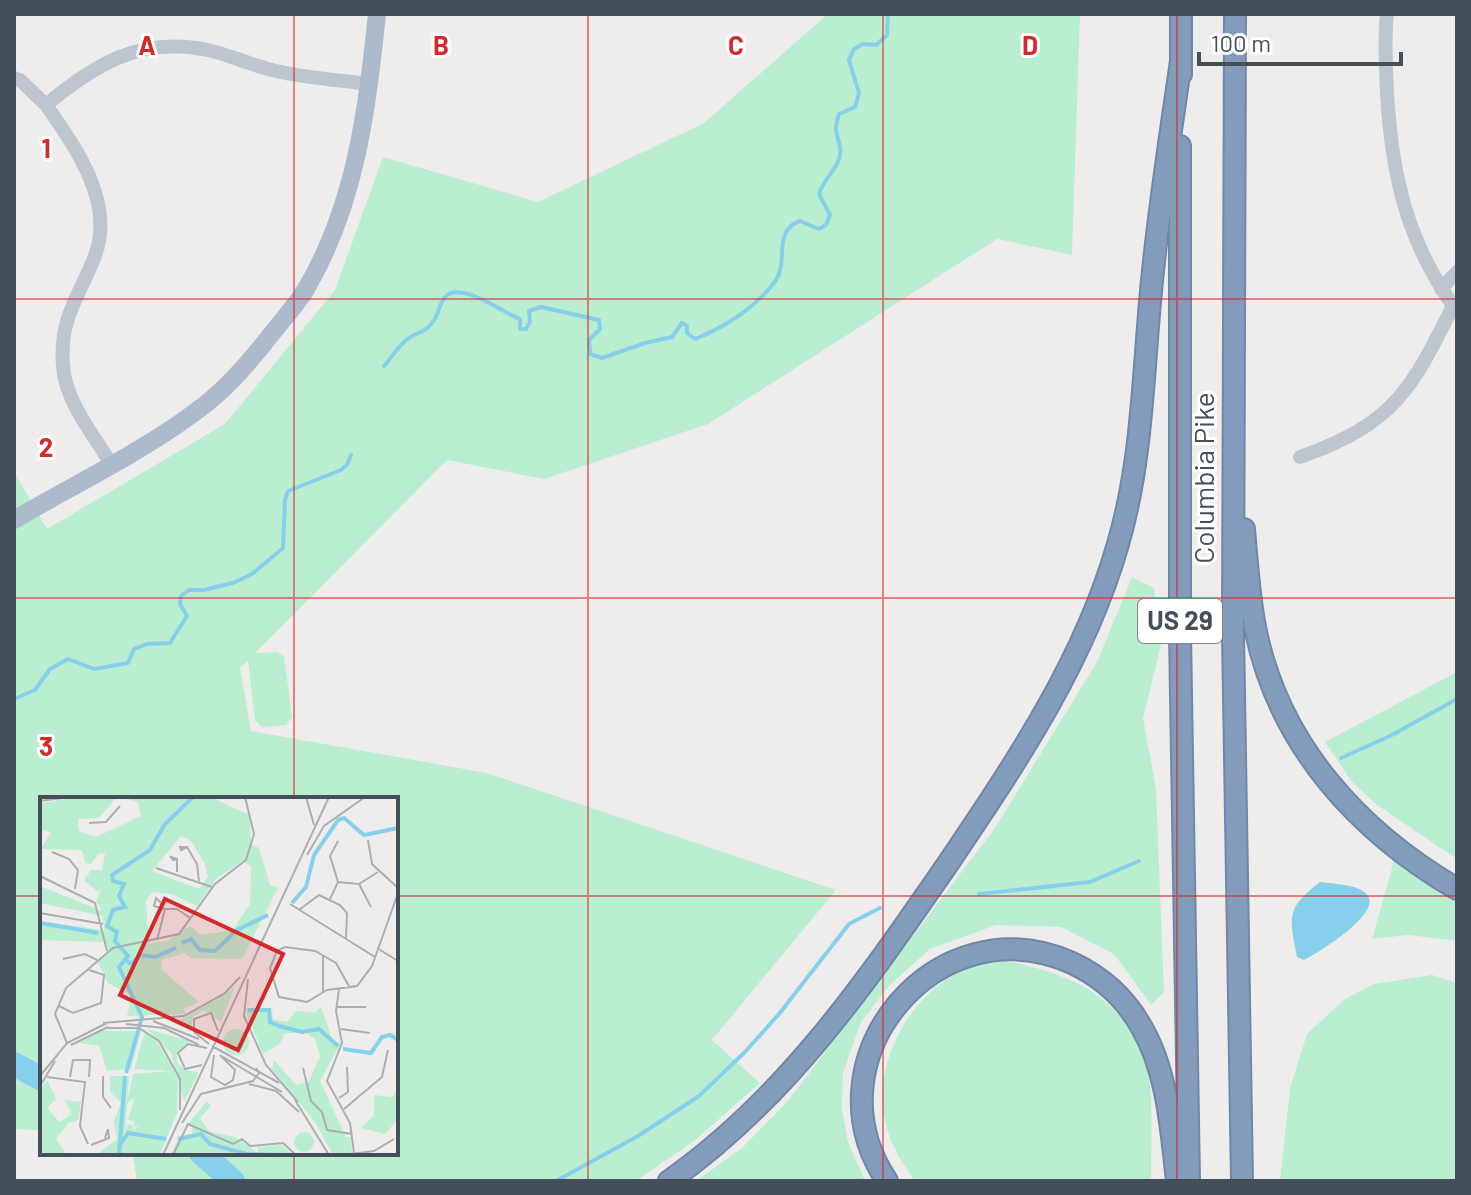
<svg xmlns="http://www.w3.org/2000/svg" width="1471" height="1195" viewBox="0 0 1471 1195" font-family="Barlow,sans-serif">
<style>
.green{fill:#baeed1}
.water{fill:#87d0eb}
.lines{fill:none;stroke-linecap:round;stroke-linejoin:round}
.stream{stroke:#87d0eb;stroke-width:4}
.river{stroke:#87d0eb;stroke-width:24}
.highway-casing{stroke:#6f87a8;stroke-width:24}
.minor{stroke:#bdc6cf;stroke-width:14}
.major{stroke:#acbacc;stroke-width:18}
.highway{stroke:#849cbc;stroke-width:20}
.grid{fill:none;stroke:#d62828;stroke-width:2;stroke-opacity:0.55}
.labels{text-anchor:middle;stroke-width:6;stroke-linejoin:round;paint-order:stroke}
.shield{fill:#fff;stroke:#7d848c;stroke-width:2}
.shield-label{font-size:26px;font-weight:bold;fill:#454f5a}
.street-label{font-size:28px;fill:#454f5a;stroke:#fff}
.inset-river{fill:none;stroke:#87d0eb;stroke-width:4}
.inset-road{fill:none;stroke:#abaeb2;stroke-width:2}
.view{fill:#d62828;fill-opacity:0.15;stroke:#d62828;stroke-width:4}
.inset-edge{fill:none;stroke:#454f5a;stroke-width:4}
.grid-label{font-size:26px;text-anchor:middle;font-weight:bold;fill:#d62828;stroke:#fff;stroke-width:6;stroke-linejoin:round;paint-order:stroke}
</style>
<rect width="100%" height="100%" fill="#efedec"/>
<path class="green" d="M828,14h252l-8,241 -75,-16 -289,185 -164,55 -97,-19 -192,193 22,-1 7,4 8,61 -6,8 -24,2 -7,-7 -7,-59 -8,6 11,64 236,42 349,117 -124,150 48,43 -66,58 -58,40h-499l-4,-25 -5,-3h268v-354h-354v331l-28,-1v-657l33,57 178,-105 110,-134 48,-133 155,45 166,-79z
M1132,577l22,11 8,53 -19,77 13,71 8,203 -13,13 -37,-51 -53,-27 -65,-2 -66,24 -40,36 -29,37 -18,51 -1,36 6,33 17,39h-169l46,-33 45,-46 208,-274 102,-166z
M1457,672v187l-80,-54 -25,-23 -27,-40z
M1394,861l63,41v39l-49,-6 -36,4z
M1002,960c53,11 104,26 132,77 5,9 12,18 13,28 7,37 4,78 4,116h-236c-13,-18 -25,-37 -30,-60 -13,-54 22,-121 70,-147 13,-7 32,-10 47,-14z
M1432,975l25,8v198h-177l10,-93 17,-54 38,-35 29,-15z"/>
<path class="water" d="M1320,882c12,2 41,2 48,14 12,19 -50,57 -64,64l-7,-3c-8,-41 -11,-49 23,-75z"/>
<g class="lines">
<path class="stream" d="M384,366c8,-9 15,-21 25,-28 5,-4 12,-5 17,-9 13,-9 12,-24 19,-32 16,-17 58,16 75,22v10h6l4,-7 -1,-11 12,-4 58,13 1,9 -11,11 1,14 12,4 43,-15 27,-6 10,-14 5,3v7l8,6c30,-12 62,-32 81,-59 13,-20 -4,-49 24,-59l19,8 7,-4 4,-10 -11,-21c4,-14 15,-21 20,-35 6,-18 -9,-21 0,-45l16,-7 4,-14 -10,-33 5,-11 9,-5 13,1 11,-10 1,-21
M14,699l21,-9 15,-21 18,-10 26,10 34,-6 6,-14 13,-5 23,-1 17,-27 -7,-12 1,-8 8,-6h15l29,-7 19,-9 31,-26 2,-48 3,-9 53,-21 6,-5 4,-10
M1341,758l49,-22 67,-37
M979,894l111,-12 49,-21
M556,1181l82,-45 61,-40 46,-44 34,-38 70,-90 31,-16"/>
<path class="river" d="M14,1064l28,15
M201,1153l32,28"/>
<defs>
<path id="highway" d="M1235,14l-2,620 9,547
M1181,74v-60
M1180,146v488l9,547
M1244,529c3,34 5,70 12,103 24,114 103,200 201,257
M669,1181c117,-82 198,-200 278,-316 68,-101 137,-202 171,-321 26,-88 25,-182 35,-273 7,-70 18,-140 28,-210
M887,1181c-82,-122 51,-279 185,-218 30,14 54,36 70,65 26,45 29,102 35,153"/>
</defs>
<use href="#highway" class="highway-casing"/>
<path class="minor" d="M1387,14c-3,26 -1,53 0,80 5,82 20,149 70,217
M14,78l7,3 25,24
M1441,289l16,-17
M1300,457c94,-33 111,-67 153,-151
M111,464c-17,-29 -46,-63 -48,-98 -4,-48 16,-69 32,-110 20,-54 -19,-108 -49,-151 49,-41 95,-69 162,-55 22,5 43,15 64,20 32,8 66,10 98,14"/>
<path class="major" d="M14,520c61,-36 138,-73 193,-117 25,-20 46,-45 66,-71 11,-14 24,-28 33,-43 50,-85 61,-180 71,-275"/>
<use href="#highway" class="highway"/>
</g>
<path class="grid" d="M294,14v785M588,14v1167M883,14v1167M1177,14v1167M14,299h1443M14,598h1443M14,896h28M396,896h1061M294,1153v28"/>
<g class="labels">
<rect class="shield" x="1138" y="599" width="84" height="44" rx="6"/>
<g class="shield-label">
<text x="1180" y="630">US 29</text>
</g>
<g class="street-label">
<text transform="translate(1204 478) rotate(-90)" y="10">Columbia Pike</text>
</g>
</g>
<g transform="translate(40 797)">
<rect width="358" height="358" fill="#efedec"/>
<path d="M40,0h37l-18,21 -21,1 1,12 17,6 45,-21 -3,-14 -17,-5h89l40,18 1,29 8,4 11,37 8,3 -36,71 -51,-1 -7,-5 -22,7 -1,9 38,33 -15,7 2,5 -59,2 5,-20 -24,-13 -11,-22 13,-9 -5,-10 -65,-2v-19l64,9 -1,-14 -63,-13v-17l62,25 -6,-10 7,-16 -5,7 -14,-12 7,-10h11l3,-17 -7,1 -7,10 -6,-1 -3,-13 -41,-1 10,-17 -11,-3v-26zM141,39l10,5 13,21 4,15 -9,12 -47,-18zM203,64l8,5 -1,38 -17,26 -32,5 -11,-9 -23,15 -18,2 -3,-42 6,-9 19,2 26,12 19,-27zM194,191l-13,34 -17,-12 -11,7 -2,14 -22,-10 13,-2zM281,210l12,34 8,2 -21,38 26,56h5l1,15 -6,3h-13l-18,-33 -43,-53 2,-9 22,25 13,-4 11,-25 -5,-17 -9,-6h-21l-5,11 -17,10 -19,-46 28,2 1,9 14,3 9,-11 19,2zM107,232l42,12 -12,12v9l7,8 15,2 -15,30 -13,-49zM183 245a13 13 0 1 1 26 0a13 13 0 1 1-26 0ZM62,234h39l-10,38 -24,2 -8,-25 -20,-3zM105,235l12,9 21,37 -1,35 -17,42h-64l21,-16 -3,-18 7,-18 -11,-11v-16h19l-5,73 3,-24 5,-1 2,6 6,-5 -6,2v-5l-6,-3 7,-22 -8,6 6,-29 38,-3 -37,-2zM7,283l9,19 -9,9 12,14 13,-8 -8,-14 17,2 -3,18 -10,3 -12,16 11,16 -27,-1v-64zM358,292v30l-13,15 -24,-6 13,-13v-20l18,2zM167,304l4,5 -11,12 9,13 26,6 23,16v-6l23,-2 14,10 -123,-2 7,-16 13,-3 1,-7 -6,-2zM254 345a10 10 0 1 1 20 0a10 10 0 1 1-20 0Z" fill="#baeed1" fill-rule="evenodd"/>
<path class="inset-river" d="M252,106l14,-16 8,-32 24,-35 6,-2 20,17 34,-7M0,126l58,10M142,146l9,-4 9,11 15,1 22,-21 31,-15M86,163l5,4 9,-9 15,2 21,-9M208,213h21l1,12 9,4 23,6 17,-3 19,17M303,252l28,4 11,-16 8,-2 8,5M86,276l16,-56 -23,-50 9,-11 -13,-15 2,-9 -10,-6 6,-16 12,-3 -6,-11 5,-12 -11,-3 -1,-6 38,-25 15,-26 28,-27M138,342l23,-5 9,10 36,10 41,1M80,348l8,-12 38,6M79,358l6,-79"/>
<path class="inset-road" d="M266,0l8,28M0,4l29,-4M49,26l17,-1 14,-16M328,43l4,24 26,24M147,50h-7l1,3 6,-3 10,17 2,17M12,55l17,7 9,11 -3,19M267,58l17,-29 41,-29M137,62l-6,-2 2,3 4,-1v13M116,71l56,19M0,79l55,27 12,48M298,85l21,2 19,-12M319,87l12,23M290,102l8,-17 -8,-26 8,-15M122,107l-6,-6 -2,8 11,3M250,107l85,53M259,113l20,-15 21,10 7,8 -1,27M0,116l63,11M117,143l8,-31h12l13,9M245,150l-8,4 -7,17 9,29 28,5 20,-12 30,-4 15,-20 26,-73M245,150l30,4 21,12 14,25M337,151l21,13M283,159v36M27,162h-4l22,-5 12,6M208,182l-4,37 22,49 32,37M299,192l-3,22 6,32 -15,38 23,42 4,30M19,209l14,7 28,-10 3,-28 -15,-5M296,210h30M113,224l46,18M63,226l81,-7 41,-23 15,-16M86,227l38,4 35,17M65,231h34l20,13 21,38v31M301,232l29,4M27,246l-12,-29 11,-26 47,-40 66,-14 36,-50 31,-24 8,-26 -9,-37M169,247l-15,-12v-13l17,-6 7,18M31,248l37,-18M172,249l67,37M174,258l-3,22 14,8 8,-5 2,-10 -15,-15M183,260l59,35M162,268l-17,4 -7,-16 10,-9 19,4M263,271l8,33 11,11 5,18 25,4M0,279l27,-33 40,-20M63,279v21l8,11 -5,-7M7,280l38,5 -5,44 8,18M30,280l3,-17h17l-1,17M209,287l27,7 23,21M0,289l15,-25M299,301l9,-6 -1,-25M255,303l34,55M304,312l38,-32 6,-27M142,326l19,-29 52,-13 6,-8 -3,-5M51,348l18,-7 -1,-9 -3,9M123,358l166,-358M133,358l15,-31 45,20 9,-5 8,7 33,-3 13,12M303,358l31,-4 20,-12"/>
<path class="view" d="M125,102l118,55 -45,96 -118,-55z"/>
<rect width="358" height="358" class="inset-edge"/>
</g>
<g class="grid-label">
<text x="147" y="55">A</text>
<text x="441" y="55">B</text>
<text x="736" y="55">C</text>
<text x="1030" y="55">D</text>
<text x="46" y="158">1</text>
<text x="46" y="457">2</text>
<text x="46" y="756">3</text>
</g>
<rect width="1471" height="1195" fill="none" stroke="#454f5a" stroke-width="32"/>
<path d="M1199 52v12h202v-12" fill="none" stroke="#454f5a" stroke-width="4"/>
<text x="1211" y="52" font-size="24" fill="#454f5a" stroke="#ffffff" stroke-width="6" paint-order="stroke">100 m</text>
</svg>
